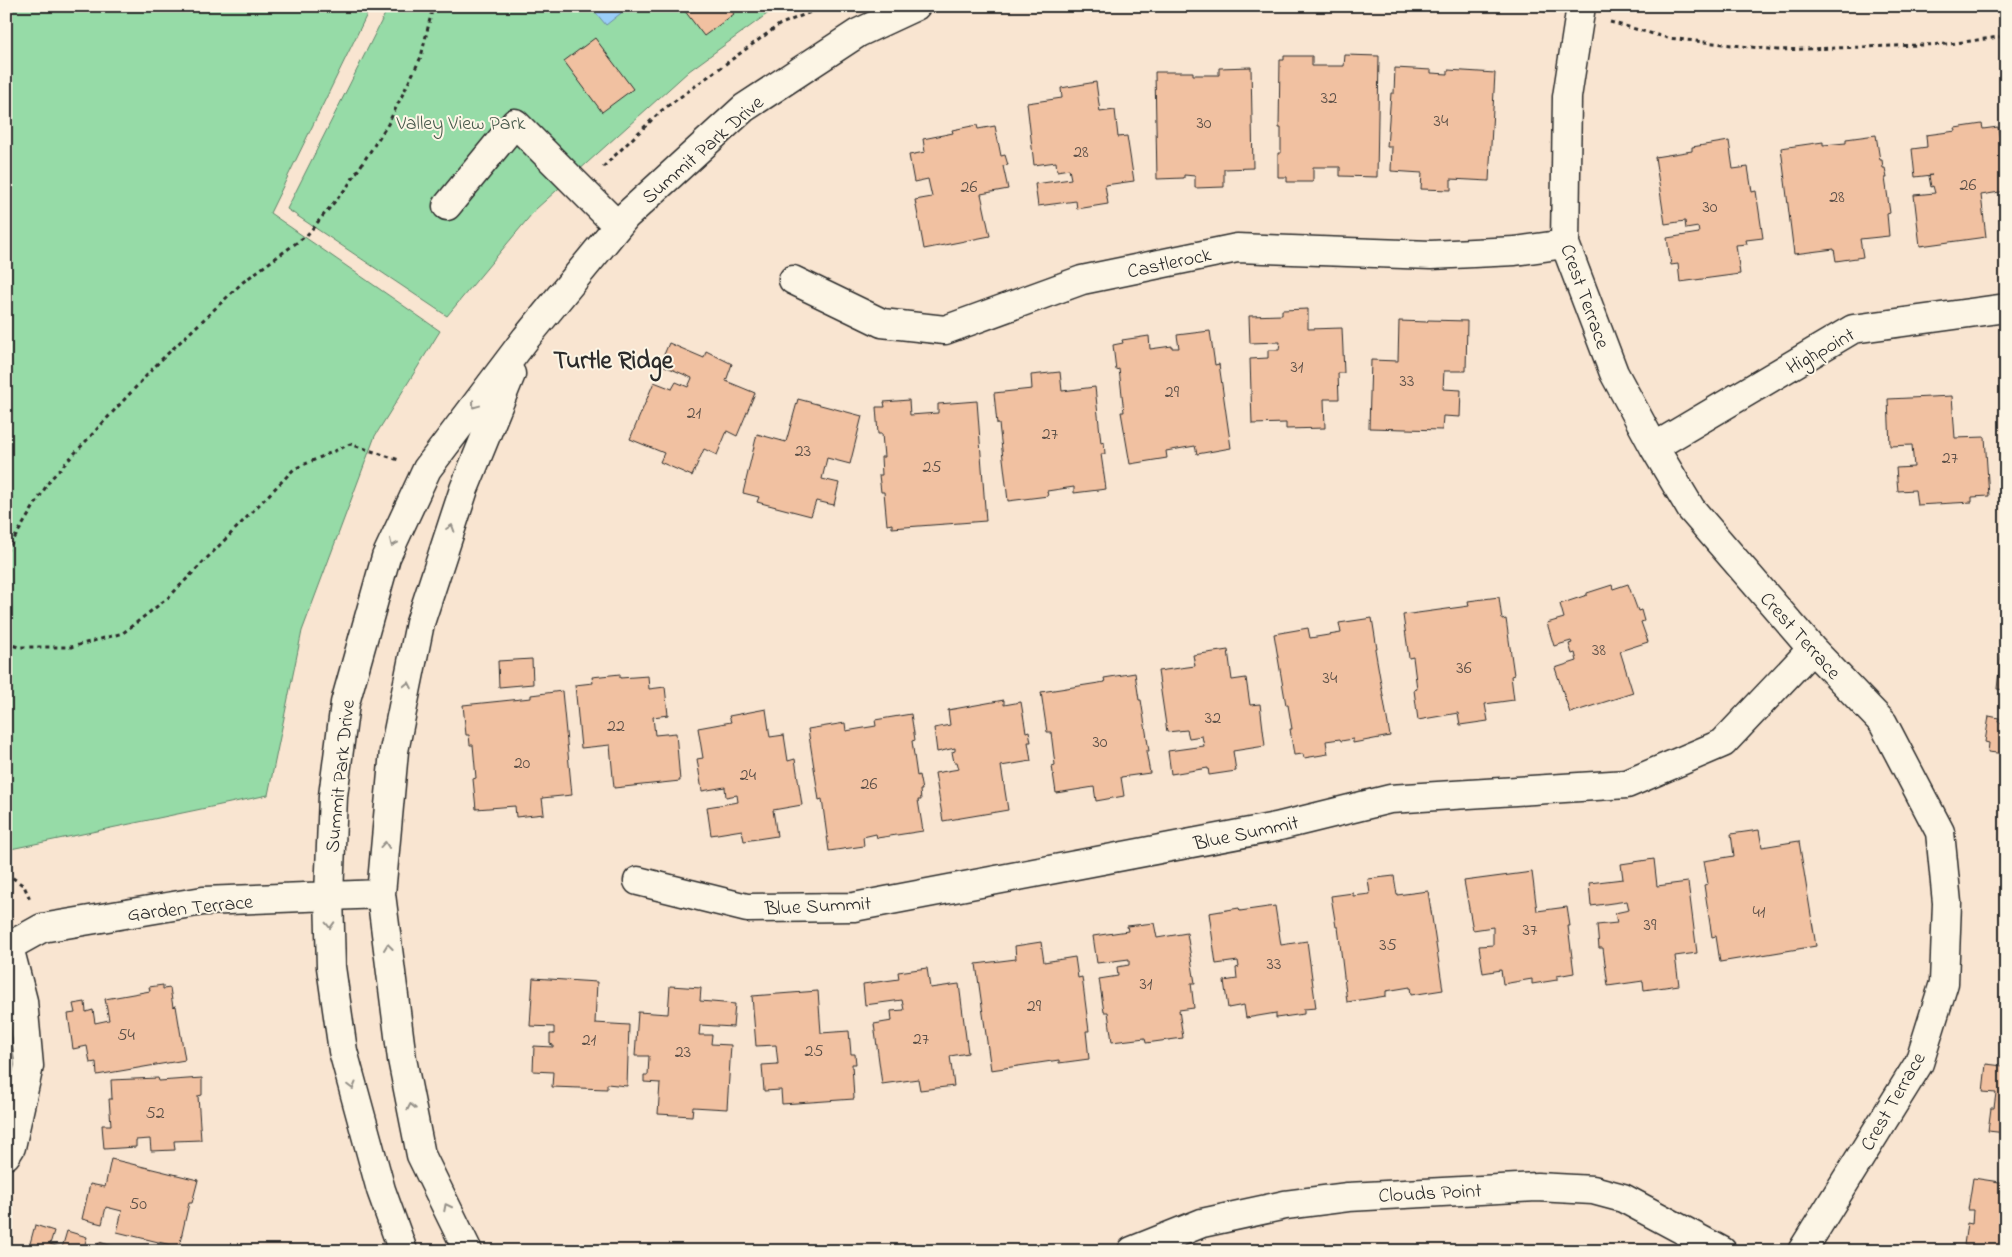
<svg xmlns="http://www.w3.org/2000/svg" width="2012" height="1257" viewBox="0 0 2012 1257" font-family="'Indie Flower',sans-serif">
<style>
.green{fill:#96dba7;stroke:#608369}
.water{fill:#9acef8;stroke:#6e8da6}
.building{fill:#f1c1a1;stroke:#2b2b2b}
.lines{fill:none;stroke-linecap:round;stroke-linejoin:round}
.minor-casing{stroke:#2b2b2b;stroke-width:31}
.path{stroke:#2b2b2b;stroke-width:3;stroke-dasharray:4 4;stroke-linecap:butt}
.minor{stroke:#fcf5e5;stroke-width:28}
.oneway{stroke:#949088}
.labels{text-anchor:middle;stroke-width:4;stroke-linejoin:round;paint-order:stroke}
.number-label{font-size:18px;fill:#5c5048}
.park-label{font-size:20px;fill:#46574a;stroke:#fcf5e5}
.street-label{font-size:20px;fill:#2b2b2b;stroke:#fcf5e5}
.district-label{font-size:25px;font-weight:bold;fill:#2b2b2b;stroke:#fcf5e5}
</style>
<rect width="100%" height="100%" fill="#f9e5d1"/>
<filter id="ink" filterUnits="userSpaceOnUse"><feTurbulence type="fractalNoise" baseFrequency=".02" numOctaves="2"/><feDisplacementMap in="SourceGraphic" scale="10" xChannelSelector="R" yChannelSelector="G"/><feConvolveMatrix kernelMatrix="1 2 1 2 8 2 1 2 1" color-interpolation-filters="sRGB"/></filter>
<g filter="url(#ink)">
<path class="green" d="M6,6h365l-101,207 170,118 -65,105 -73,195 -34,164 -262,55z
M389,6h389l-89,65 -153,138 -89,107 -160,-107z"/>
<path class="water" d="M590,6h40l-24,19z"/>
<path class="building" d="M681,6h47l6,8 -30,22z
M595,38l38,51 -31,23 -38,-51z
M1345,55l34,1 -2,121 -37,-1v-9h-27v15h-26v-5h-9v-24h3v-25h-2l1,-68h4v-4h28v10h32z
M1251,67l2,101 -29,1v18l-29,1v-12l-11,-1v3l-27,1 -2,-107h38v3h26v-7z
M1395,68l36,2v3l17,1v-4l47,3 -6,108 -38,-2v11l-30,-1 1,-16 -31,-2 1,-24h-5l4,-54h3z
M1096,82l4,30 15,-2 3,27 9,-1 7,45 -29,4 3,19 -31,5 -1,-8 -38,5 -3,-22 36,-5 -2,-10 -12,2 -1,-9 -22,3 -7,-62 35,-5 -1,-10z
M1982,124l1,5 15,-2 8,55v9l-25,4 5,42 -66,9 -6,-51 21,-2 -2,-7 -2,1 -2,-11 3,-1 -17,2 -3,-28 15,-2 -1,-12 30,-4 -1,-3z
M977,125l1,4 17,-3 6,30 4,-1 3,10 -5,1 5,23 -27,5 9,42 -66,13 -9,-49 17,-3 -4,-18 -14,3 -5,-27 16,-3 -2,-13 30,-6 -1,-3z
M1876,135l4,25h2l1,8h2l2,10h-2l5,35 -3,1 2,22 -29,3 3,18 -27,4 -2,-12 -40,5 -13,-106 42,-6v3l23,-2v-4z
M1729,141l4,28 15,-2 4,25 4,-1 7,47 -17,2 1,4 -11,1 4,29 -60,8 -2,-18 -7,1 -4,-27 32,-5 -1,-6 -12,2 -1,-8 -20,3 -10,-67 37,-6v-4z
M1308,309v20l34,-1 2,45h-6l1,26h-15l1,29 -39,1v-6l-34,1 -2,-65 18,-1v-8h11l1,-8 -30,1 -1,-27 33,-1v-5z
M1428,320l39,1 -1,50h-22l-1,18 18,1 -1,27 -17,-1 -1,14 -73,-2 2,-68 27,1 1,-40 28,1z
M1210,331l5,34 4,-1 12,84 -34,6 -2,-8 -29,5 1,7 -37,6 -9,-52h3l-5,-43 -3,1 -3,-25 10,-2 -1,-3 27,-4 1,13 22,-3v2h7l-2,-13z
M669,343l35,15 2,-7 26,13 -6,17 29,12 -18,43 -10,-5 -10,24 -13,-6 -12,27 -32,-14 4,-9 -34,-14 24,-57 18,7 4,-7 12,5 4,-9 -32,-14z
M1060,372l2,19 33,-4 6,56 3,-1 1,12h-4l5,35 -32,4v-6l-27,4 1,5 -40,5 -9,-77h-2l-3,-31 38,-4 -1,-14z
M2003,375h3v35z
M1952,396l3,42 30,-1 4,59 -17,1v5l-55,3 -2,-15 -17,1 -2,-23 18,-1 -2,-22 -22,1 -2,-47z
M798,399l64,17 -12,48 -23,-6 -5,21 17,4 -5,22 -18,-4 -5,15 -54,-14 2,-5 -16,-4 14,-59 29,8z
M909,400l1,15 28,-2v-9l39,-3 9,120 -94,7v-4l-5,1 -3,-33h-3l-2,-17h3l-1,-18h3l-2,-23h-4l-2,-27h9l-1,-5z
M1628,584l10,27 3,-1 3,11 -3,1 7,20 -28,9 13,42 -63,20 -15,-45 22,-7 -2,-8 -3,1 -3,-10 3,-1 -1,-2 -17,5 -7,-23 17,-5 -4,-14 27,-9v-2l25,-8 1,4z
M1499,597l3,23 4,-1 8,56 -3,1 3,24 -29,4 3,17 -28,4 -2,-12 -40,7 -4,-30 3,-1 -4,-32 -4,1 -6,-43 66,-9 -1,-5z
M1372,618l5,31h-2l15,87 -37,7v-4l-12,2 -1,-2 -14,2 2,13 -24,4 -1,-4 -9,1 -4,-26h2l-4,-24h-2l-12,-71 34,-6 2,10 31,-5 -2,-10z
M1228,650l4,30 14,-2 4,27 10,-1 5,42 -32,5 3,20 -27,4 -1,-7 -37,6 -3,-23 36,-5 -2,-10 -13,2 -2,-8 -20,2 -9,-61 37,-5 -2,-11z
M2001,654h5v36l-9,-1z
M532,659l1,25 -34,3 -1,-26z
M1135,673l4,27h2l8,51h-3l4,22 -29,4 3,19 -28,5 -2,-14 -38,6 -4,-27 3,-1 -4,-33h-4l-6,-40 64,-10 -1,-4z
M620,674v4l28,-2 1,13 16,-2 3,28 -15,2 2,18 21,-2 4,48 -66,7 -4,-43 -29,3 -6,-63 18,-2 -1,-6z
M562,691l10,104 -30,3 2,16 -28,3 -1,-11 -39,3 -3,-30 3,-1 -3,-33h-3l-1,-10h-3l-3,-30 68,-7v-3z
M2006,699v55l-18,-2 1,-9 -4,-1 4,-26 10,2 -1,4 4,1z
M1004,700v5l17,-3 5,30 3,-1 2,11h-3l3,19 -30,5 7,44 -65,11 -8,-48 24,-4 -2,-7h-3l-2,-10 3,-1v-3l-18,4 -3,-24 16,-3 -2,-15z
M766,709l4,28 14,-2 4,26 7,-2 7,46 -29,5 4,26 -33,5 -2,-11 -31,5 -4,-28 31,-5 -1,-7 -11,2 -1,-10 -23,4 -5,-32 6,-1 -5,-30 33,-6 -2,-6z
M911,714l4,26 -3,1 5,35 2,-1 3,15h-2l1,10h-3l5,31 -46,7 -1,-4 -13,3 1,9 -35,5 -7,-52 -3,1 -11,-71 37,-6 1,8 30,-5 -1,-6z
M1759,830l3,17 37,-6 17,105 -96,16 -4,-26 -4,1 -8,-52 4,-1 -4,-23 30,-5 -3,-22z
M1654,859l3,27 31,-4 9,71 -22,3 4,29 -35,5 -1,-9 -35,5 -5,-38h-4l-2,-23 20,-2 -2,-10 14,-3 -2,-9 -36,5 -2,-23 34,-4 -2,-15z
M1532,872l5,39 30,-4 3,19h-2l6,47 -17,3v4l-25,4v-5l-29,5 -2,-14 -18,3 -4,-27 14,-1v-18l-20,3 -9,-49z
M1394,876l3,19 31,-4 15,99 -32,5 -1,-8 -24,4v5l-39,6 -9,-75h-2l-5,-31 22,-3v3l17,-2 -2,-15z
M1275,906l6,39 26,-4 9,67 -12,1v5l-28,4v-5l-30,5 -2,-13 -16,3 -4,-27 13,-2 -1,-11 3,-1 -1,-6 -22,3 -7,-51 30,-5 1,3z
M1154,923l3,15 30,-5 8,50h-4l3,25 -15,2 4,28 -37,5 -1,-5 -33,4 -4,-30h-4l-5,-33 19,-3 -1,-9 12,-2v-6l-32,4 -4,-27 35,-5 -1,-5z
M1041,942l3,20 31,-5 3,21 4,-1 7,54h-3l3,28 -30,4v-3l-68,10 -15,-106 40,-5 -1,-13z
M927,968l3,20 29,-4 9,69 -18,3 4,30 -34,4 -2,-11 -36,5 -8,-60 18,-3 -1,-10 13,-1 -2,-10 -37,5 -2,-21 36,-5 -1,-7z
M533,978l64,4 -2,41 34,2 -2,61 -20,-2v5l-55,-2 1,-15 -20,-1 1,-25 19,1v-2l-3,-1v-10h4v-7l-24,-1z
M163,985v4l7,-1 3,19 3,-1 9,54 -88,15 -1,-13 -6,1 -3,-17 -14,3 -5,-35 7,-1 -2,-9 12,-2 1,10 7,-2 2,13 14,-3 -4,-21 45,-8 -1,-4z
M670,986l31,2 -1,13 35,3 -2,23 -33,-2 -1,10h13l-1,9 20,1 -4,64 -34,-2 -1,9 -34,-2 2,-31 -16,-1v-7h4l1,-19h-14l3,-44 30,2z
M818,991l3,42 28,-2 2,23h4l1,10h-4l2,35 -72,5 -1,-14 -17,1 -2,-26 16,-1 -2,-19 -20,1 -4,-50z
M2006,1048v85l-18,-2 3,-23h3l2,-15 -13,-1 3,-28 17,2z
M158,1078l1,3 43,-3v17l-4,1 3,44 -27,1 1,9 -24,1 -1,-12 -14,1v7l-32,2 -2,-24h9l-2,-26h3l-1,-19z
M111,1159l87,21 -6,23h-3l-10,44 -62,-15 5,-21 -16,-4 -4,17 -20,-5 8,-35 15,3z
M1973,1178l33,5v68l-42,-6 3,-22 5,1 1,-14h-5z
M35,1225l19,6 -4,13 12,4 5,-17 20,6 -4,14h-55z
M99,1242l31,9h-34z"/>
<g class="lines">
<defs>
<path id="minor" d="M1581,6l-14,91 -2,147 49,129 40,74 37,62 121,140 71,74 57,109 7,71 -3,80 -25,80 -117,188
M447,206l68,-83 102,102
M793,280l89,43 63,7 137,-50 155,-32 194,7 84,-4 50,-7
M1654,447l199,-118 153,-21
M638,881l109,27 107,-1 422,-80 114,-28 237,-15 96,-41 89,-94
M6,948l36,-20 161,-27 178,-7
M6,1155l5,-8 18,-81 -6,-65 -14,-54
M403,1251l-22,-61 -38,-139 -12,-84 -2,-72 4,-99 12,-93 41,-146 41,-88 99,-131 100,-122 118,-108 114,-75 58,-27
M468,1251l-47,-96 -19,-96 -21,-165 13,-143 26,-128 44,-134 47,-115
M1132,1251l70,-28 83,-18 63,-8 189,-10 56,3 30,8 99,53"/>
</defs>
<use href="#minor" class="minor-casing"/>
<path class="path" d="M803,6l3,7
M1540,6l-1,4 10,2
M1610,22l58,16 110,12 171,-6 57,-8
M603,167l58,-56 118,-86 46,-19
M6,552l44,-72 109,-118 84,-80 64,-47 40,-48 41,-63 33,-67 12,-51
M6,643l12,4h53l52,-14 46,-36 125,-128 56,-25 49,16
M6,873l18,13 6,13"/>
<use href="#minor" class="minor"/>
</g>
<defs><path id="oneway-chevron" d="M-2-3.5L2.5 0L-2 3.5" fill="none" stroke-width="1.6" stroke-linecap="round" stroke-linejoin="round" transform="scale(1.25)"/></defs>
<g class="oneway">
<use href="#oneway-chevron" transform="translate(475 405) rotate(127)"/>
<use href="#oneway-chevron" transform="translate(451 528) rotate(-72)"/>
<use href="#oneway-chevron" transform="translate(393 543) rotate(115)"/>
<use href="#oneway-chevron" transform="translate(408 685) rotate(-79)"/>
<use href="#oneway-chevron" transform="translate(385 845) rotate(-85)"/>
<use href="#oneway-chevron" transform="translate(330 925) rotate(88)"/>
<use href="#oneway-chevron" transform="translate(388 947) rotate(-97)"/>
<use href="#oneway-chevron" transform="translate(352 1086) rotate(75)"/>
<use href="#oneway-chevron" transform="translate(411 1107) rotate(-101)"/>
<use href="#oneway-chevron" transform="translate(447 1207) rotate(-117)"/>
</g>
</g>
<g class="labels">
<g class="number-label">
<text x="1329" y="103">32</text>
<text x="1441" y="126">34</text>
<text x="1204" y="128">30</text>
<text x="1081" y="157">28</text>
<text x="1968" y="190">26</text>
<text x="969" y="192">26</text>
<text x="1837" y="202">28</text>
<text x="1710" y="212">30</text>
<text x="1297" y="372">31</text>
<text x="1407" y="386">33</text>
<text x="1172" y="397">29</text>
<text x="694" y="418">21</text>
<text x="1050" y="439">27</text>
<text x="803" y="456">23</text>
<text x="1950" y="463">27</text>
<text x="932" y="472">25</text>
<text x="1599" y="655">38</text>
<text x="1464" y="673">36</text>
<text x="1330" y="683">34</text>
<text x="1213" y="723">32</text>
<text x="616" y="731">22</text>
<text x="1100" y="747">30</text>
<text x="522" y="768">20</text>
<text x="748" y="780">24</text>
<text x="869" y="789">26</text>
<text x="1759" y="917">41</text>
<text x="1650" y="930">39</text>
<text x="1530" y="935">37</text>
<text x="1388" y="950">35</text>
<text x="1274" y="969">33</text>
<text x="1146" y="989">31</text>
<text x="1034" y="1011">29</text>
<text x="126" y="1040">54</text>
<text x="921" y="1044">27</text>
<text x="589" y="1045">21</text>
<text x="814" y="1056">25</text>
<text x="683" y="1057">23</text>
<text x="155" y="1118">52</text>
<text x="138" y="1209">50</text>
</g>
<g class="park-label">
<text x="461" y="129">Valley View Park</text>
</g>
<g class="street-label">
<text transform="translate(702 149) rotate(-41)" y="7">Summit Park Drive</text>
<text transform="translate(1169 262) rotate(-12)" y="7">Castlerock</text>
<text transform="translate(1586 296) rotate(70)" y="7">Crest Terrace</text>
<text transform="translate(1820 350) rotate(-29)" y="7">Highpoint</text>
<text transform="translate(1801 635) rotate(48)" y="7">Crest Terrace</text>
<text transform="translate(339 776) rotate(-84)" y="7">Summit Park Drive</text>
<text transform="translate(1246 832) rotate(-12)" y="7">Blue Summit</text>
<text transform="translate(818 905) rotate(-3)" y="7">Blue Summit</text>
<text transform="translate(190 907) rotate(-6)" y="7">Garden Terrace</text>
<text transform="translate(1892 1101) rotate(-60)" y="7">Crest Terrace</text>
<text transform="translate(1430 1192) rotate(-3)" y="7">Clouds Point</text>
</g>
<g class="district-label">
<text x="613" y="368">Turtle Ridge</text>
</g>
</g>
<rect width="2012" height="1257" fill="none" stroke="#fcf5e5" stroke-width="25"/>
<rect x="12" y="12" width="1987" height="1232" fill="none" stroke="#2b2b2b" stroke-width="2" filter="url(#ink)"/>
</svg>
